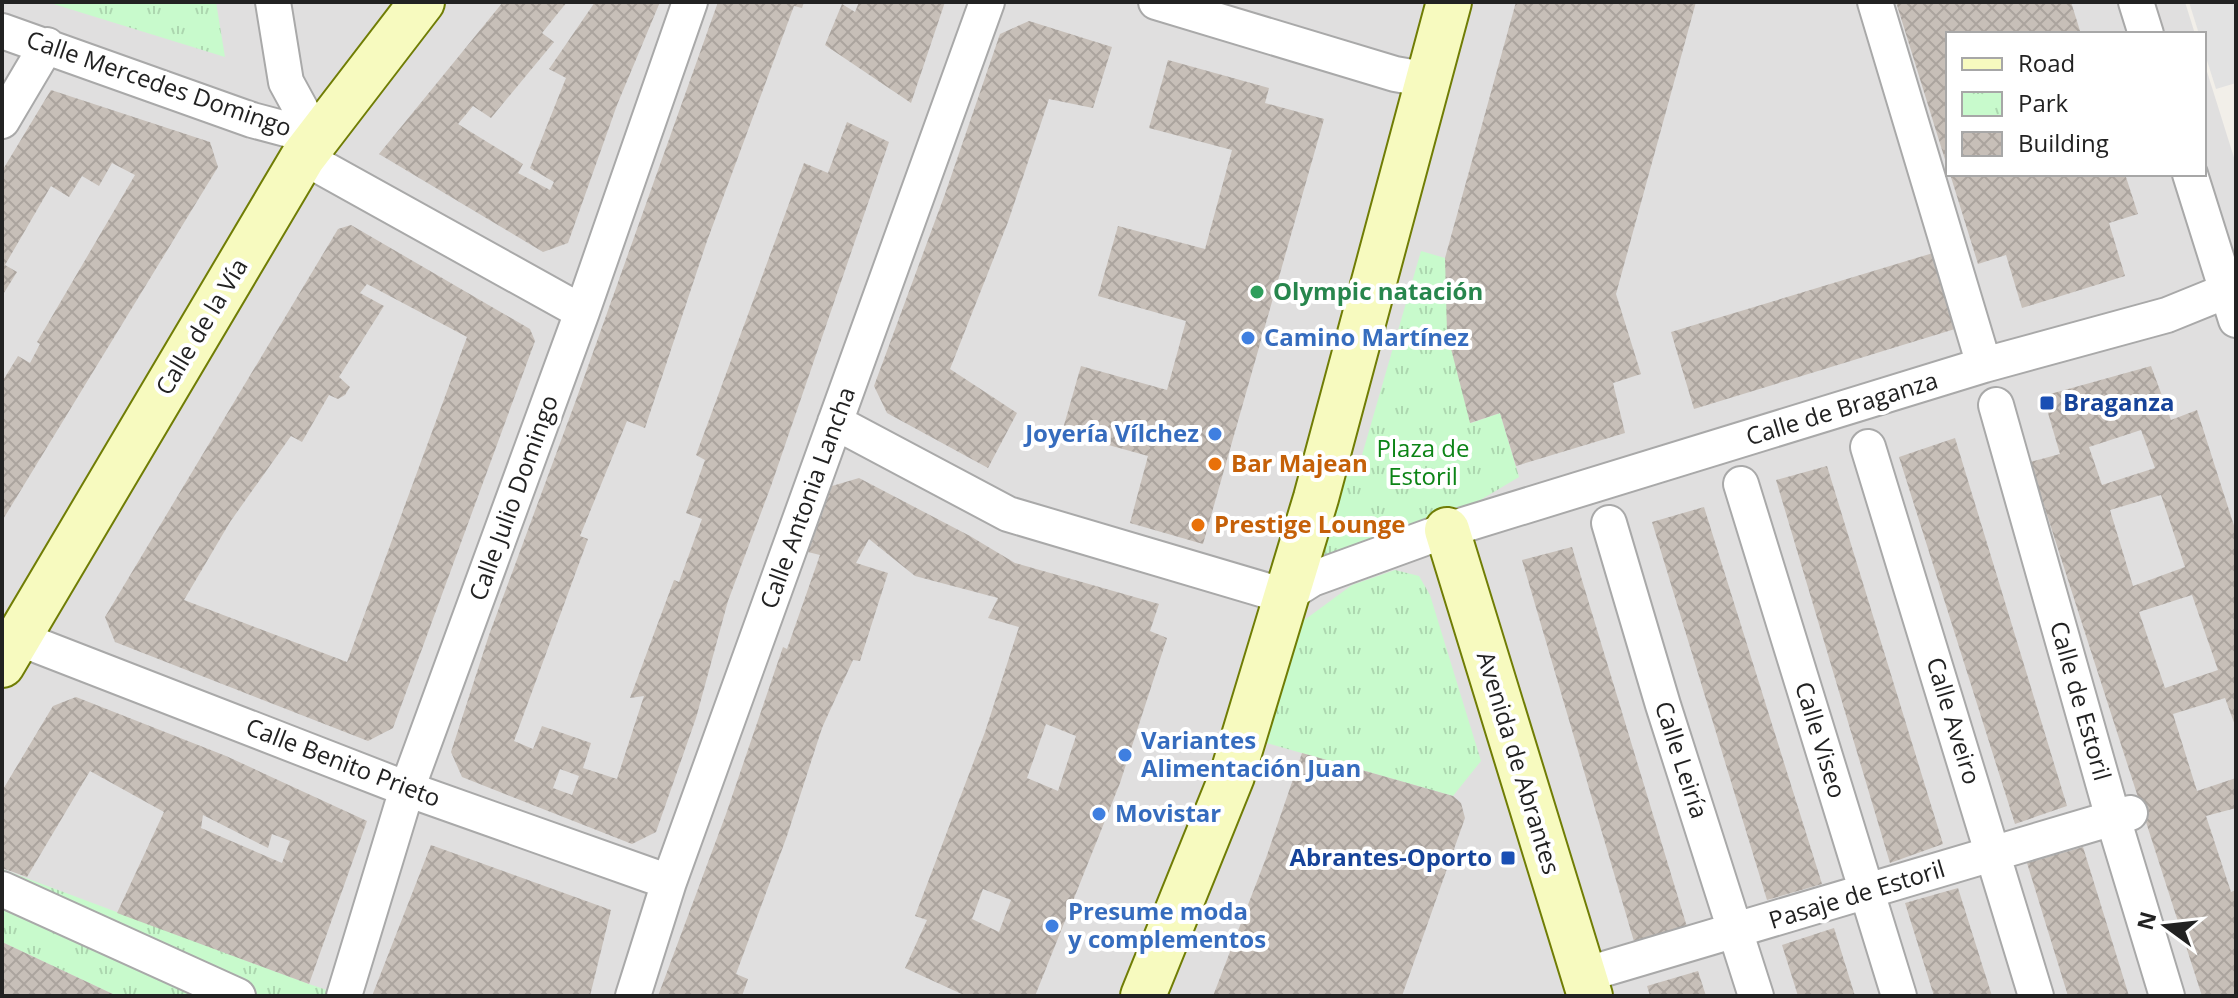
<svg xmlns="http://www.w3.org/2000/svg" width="2238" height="998" viewBox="0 0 2238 998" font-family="'Open Sans',sans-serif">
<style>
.residential{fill:#e0dfdf}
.park{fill:url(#park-tufts)}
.parking{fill:#e2e2e2}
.building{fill:url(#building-cross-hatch);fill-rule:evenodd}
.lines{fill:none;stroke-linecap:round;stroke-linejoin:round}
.street-casing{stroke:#a9a9a9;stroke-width:38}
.secondary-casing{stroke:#707d05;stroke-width:48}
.street{stroke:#fff;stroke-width:34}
.secondary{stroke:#f7fabf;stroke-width:44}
.leisure-dot{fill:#2e9e5b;stroke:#fff;stroke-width:3}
.shop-dot{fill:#3f7fe0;stroke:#fff;stroke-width:3}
.transit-dot{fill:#1a4fb4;stroke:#fff;stroke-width:3}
.food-dot{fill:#e8710a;stroke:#fff;stroke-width:3}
.labels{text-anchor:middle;stroke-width:8;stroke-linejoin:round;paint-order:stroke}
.street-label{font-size:24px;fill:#222;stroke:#fff}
.leisure-label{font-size:24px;font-weight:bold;fill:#27864d;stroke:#fff;text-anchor:start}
.shop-label{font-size:24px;font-weight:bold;fill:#366cbe;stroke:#fff;text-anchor:start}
.transit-label{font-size:24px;font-weight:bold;fill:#164399;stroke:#fff;text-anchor:start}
.park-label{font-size:24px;fill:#0c8416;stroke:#fff}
.food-label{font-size:24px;font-weight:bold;fill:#c56008;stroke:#fff;text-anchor:start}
</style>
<defs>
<pattern id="park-tufts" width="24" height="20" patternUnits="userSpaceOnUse" patternTransform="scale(2)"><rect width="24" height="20" fill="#c8facc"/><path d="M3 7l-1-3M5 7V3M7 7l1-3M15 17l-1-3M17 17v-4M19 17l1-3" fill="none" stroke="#acd6af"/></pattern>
<pattern id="building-cross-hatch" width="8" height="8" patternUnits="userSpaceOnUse" patternTransform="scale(2)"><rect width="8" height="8" fill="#c7bfb8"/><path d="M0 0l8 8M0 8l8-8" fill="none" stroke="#aba49e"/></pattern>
</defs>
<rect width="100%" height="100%" fill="#f2efe9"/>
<path class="residential" d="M2,2h2183l10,32h-247v140h256v-112l32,102v832h-2234z"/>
<path class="park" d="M47,2h169l9,55z
M1421,251l24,7 26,165 29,-10 19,64 -79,47 -120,33 23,-91 15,3z
M1395,570l24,6 11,19 51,166 -28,35 -190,-54 40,-121 49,-36z
M2,869l307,115 35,12h-227l-115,-54z"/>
<path class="parking" d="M2189,2h47v81l-20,6 -12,-38v-17h-5z"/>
<path class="building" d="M503,2h64l-25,31 12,9 -63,76 -18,-12 -15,18 65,40 -5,9 32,17 4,-8 -24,-14 36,-90 -17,-9 46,-67h65l-43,103 -49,138 -25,9 -164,-98z
M718,2h86l-2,6 -8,-2 -87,235 -62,187 -18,-7 -47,115 8,3 -74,202 19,8 9,-23 49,17 -8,25 34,11 27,-83 -14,2 44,-118 5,2 23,-63 -16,-6 19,-53 -9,-5 108,-292 24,10 19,-51 42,20 -118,344 -43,115 -32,117 -40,114 -24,12 -170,-67 -11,-25 38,-117 87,-235zM560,769l19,7 -7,19 -19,-7z
M859,2h86l-34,101 -86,-58 17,-41 13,8z
M1516,2h180l-80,292 25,80 -28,9 12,50 -109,33 -16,-53 -30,10 -23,-90 -2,-75z
M1896,2h175l10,32h-133l-1,132z
M1029,21l83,26 -19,61 -44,-9 -41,123 -58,147 67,44 -29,55 -101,-55 -13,-27 71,-192 55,-160z
M1168,60l101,28 -4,15 59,16 -121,425 -73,-21 18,-67 -86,-24 19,-66 86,24 19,-69 -88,-25 20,-70 87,23 27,-99 -83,-22z
M51,90l159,52 8,25 -216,354v-139l16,-26 12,7 10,-19 -3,-2 98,-167 -23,-12 -13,23 -17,-10 -13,21 -18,-11 -46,79 12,7 -15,24v-125z
M1950,174h175l13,40 -29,9 16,53 -103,32 -16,-53 -28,9z
M351,225l179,104 5,12 -142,387 -25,13 -253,-99 -10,-25 233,-388zM367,284l100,53 -120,325 -163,-62 46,-78 61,-86 11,6 27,-47 9,4 7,-4 5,-8 -11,-10 45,-71 -24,-13z
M1933,253l22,76 -261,80 -23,-77z
M2151,366l20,54 26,-10 39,122v196l-11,-30 -52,16 24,77 39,-13v30l-30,8 25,76 5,-2v106h-34l-172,-534 30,-8 -17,-58zM2141,430l14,38 -53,17 -13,-38zM2161,495l24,72 -52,19 -23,-76zM2192,595l26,75 -53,18 -26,-76z
M1955,438l112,368 -52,18 -116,-367z
M1827,466l116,378 -53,19 -114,-383z
M859,478l111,58 45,27 144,41 -9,27 17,7 -47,145 -85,213h-69l-61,-28 22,-48 -12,-4 70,-184 34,-105 -31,-9 10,-20 -83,-22 -46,-37 -13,24 32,10 -28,88 -7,-1 -31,68 -35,108 -51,138 12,5 -6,17h-84l68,-182 57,-167 4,2 33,-94 -12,-3 24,-66zM1046,724l30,12 -18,55 -31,-13zM983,889l28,11 -12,32 -27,-13z
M1704,507l118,377 -55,16 -115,-378z
M1572,547l115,380 -52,18 -113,-385z
M76,697l150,59 141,65 -58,163 -192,-71 47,-101 -74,-41 -63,106 -25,-9v-77l51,-85zM203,815l65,33 4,-14 18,7 -8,22 -81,-35z
M1302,753l151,43 8,7 4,15 -63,178h-189l53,-138z
M431,845l180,65 -21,86h-218z
M2083,847l46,149h-61l-41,-133z
M1958,888l34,108h-58l-29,-93z
M1834,928l21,68h-57l-16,-51z
M2,942l115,54h-115z
M1698,971l8,25h-56l-3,-10z"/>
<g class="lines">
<defs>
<path id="street" d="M273,2l13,80 30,55
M1156,2l239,72 34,6
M1875,2l109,363
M2136,2l10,32
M2,31l250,89 64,17
M2,121l45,-76
M303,157l279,155
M2190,174l46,146
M1996,405l117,413 54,178
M835,422l173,92 277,82 27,-17 135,-49 537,-165 183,-50 69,-28
M1868,447l168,549
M1741,484l158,512
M1609,523l54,182 93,291
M18,638l389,151 262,93
M2,889l236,107
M1584,975l546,-162
M344,996l63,-207 175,-477 108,-310
M633,996l36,-114 318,-880"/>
<path id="secondary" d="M1447,530l143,466
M2,665l301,-508 119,-155
M1143,996l89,-220 84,-278 133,-496"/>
</defs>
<use href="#street" class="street-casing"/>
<use href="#secondary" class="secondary-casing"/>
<use href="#street" class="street"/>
<use href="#secondary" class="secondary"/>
</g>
<circle class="leisure-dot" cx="1257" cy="292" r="8"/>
<g class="shop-dot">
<circle cx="1248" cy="338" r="8"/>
<circle cx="1215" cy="434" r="8"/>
<circle cx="1125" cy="755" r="8"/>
<circle cx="1099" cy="814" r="8"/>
<circle cx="1052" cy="926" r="8"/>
</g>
<g class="transit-dot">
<rect x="2039" y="395" width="16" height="16" rx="4"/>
<rect x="1500" y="850" width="16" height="16" rx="4"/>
</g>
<g class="food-dot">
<circle cx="1215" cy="464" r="8"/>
<circle cx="1198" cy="525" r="8"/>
</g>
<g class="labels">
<g class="street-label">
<text transform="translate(159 84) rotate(19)" y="8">Calle Mercedes Domingo</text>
<text transform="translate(202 327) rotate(-59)" y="8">Calle de la Vía</text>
<text transform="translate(1842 409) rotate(-17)" y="8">Calle de Braganza</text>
<text transform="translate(514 498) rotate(-70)" y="8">Calle Julio Domingo</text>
<text transform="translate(808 498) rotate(-70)" y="8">Calle Antonia Lancha</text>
<text transform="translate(2080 701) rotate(74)" y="8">Calle de Estoril</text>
<text transform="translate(1953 721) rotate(73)" y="8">Calle Aveiro</text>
<text transform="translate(1820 740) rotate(73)" y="8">Calle Viseo</text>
<text transform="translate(1681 760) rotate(72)" y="8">Calle Leiría</text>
<text transform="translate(343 763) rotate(21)" y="8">Calle Benito Prieto</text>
<text transform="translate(1518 763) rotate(73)" y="8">Avenida de Abrantes</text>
<text transform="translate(1857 895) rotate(-17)" y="8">Pasaje de Estoril</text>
</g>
<g class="leisure-label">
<text x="1273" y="300">Olympic natación</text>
</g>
<g class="shop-label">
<text x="1264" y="346">Camino Martínez</text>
<text x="1199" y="442" text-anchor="end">Joyería Vílchez</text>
<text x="1141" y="749">Variantes<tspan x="1141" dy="28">Alimentación Juan</tspan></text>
<text x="1115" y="822">Movistar</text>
<text x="1068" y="920">Presume moda<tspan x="1068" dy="28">y complementos</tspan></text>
</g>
<g class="transit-label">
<text x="2063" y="411">Braganza</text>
<text x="1492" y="866" text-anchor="end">Abrantes-Oporto</text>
</g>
<g class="park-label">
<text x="1423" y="457">Plaza de<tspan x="1423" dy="28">Estoril</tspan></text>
</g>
<g class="food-label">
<text x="1231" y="472">Bar Majean</text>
<text x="1214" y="533">Prestige Lounge</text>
</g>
</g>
<rect width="2238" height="998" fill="none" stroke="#222222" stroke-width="8"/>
<rect x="1946" y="32" width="260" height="144" fill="#ffffff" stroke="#a7a7a7" stroke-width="2"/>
<rect x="1962" y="58" width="40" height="12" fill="#f7fabf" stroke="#a7a7a7" stroke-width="2"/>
<text x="2018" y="72" font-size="24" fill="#222222">Road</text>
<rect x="1962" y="92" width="40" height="24" fill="url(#park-tufts)" stroke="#a7a7a7" stroke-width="2"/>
<text x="2018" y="112" font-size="24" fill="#222222">Park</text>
<rect x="1962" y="132" width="40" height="24" fill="url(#building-cross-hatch)" stroke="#a7a7a7" stroke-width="2"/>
<text x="2018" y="152" font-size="24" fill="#222222">Building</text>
<g transform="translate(2166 926) rotate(285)" stroke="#ffffff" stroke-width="6" paint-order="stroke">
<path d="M0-6L14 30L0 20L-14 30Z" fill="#222222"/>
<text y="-12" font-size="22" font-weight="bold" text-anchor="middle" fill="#222222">N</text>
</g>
</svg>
